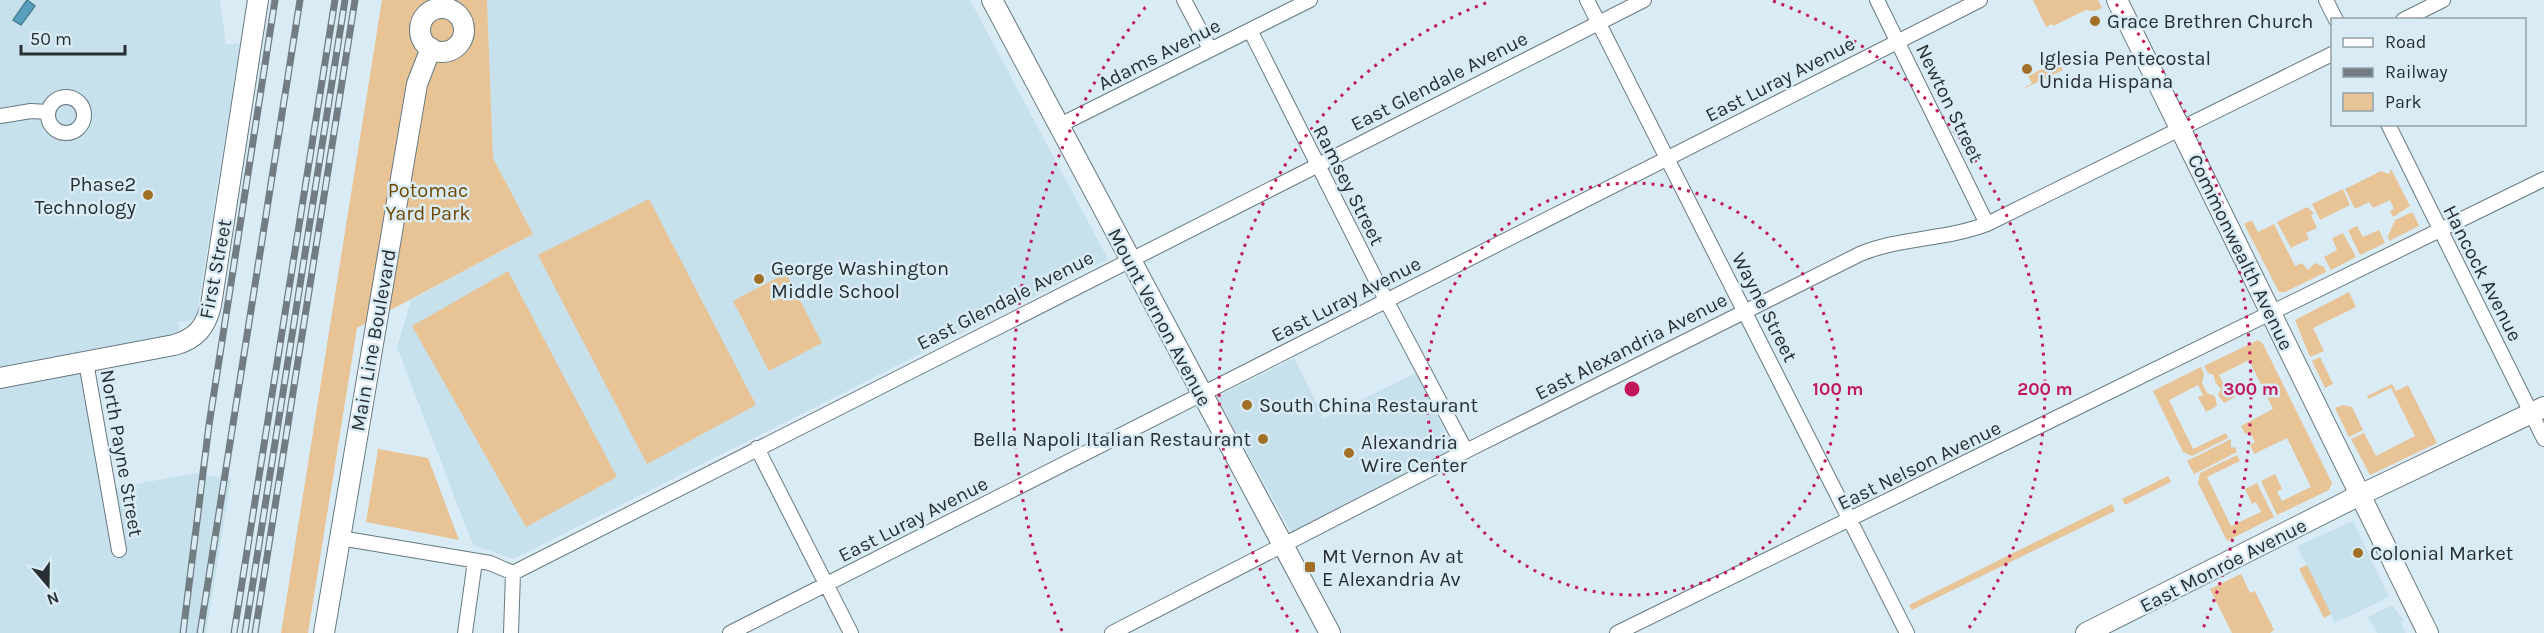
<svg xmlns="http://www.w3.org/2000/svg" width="2544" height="633" viewBox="0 0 2544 633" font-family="Karla,sans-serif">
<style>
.built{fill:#c6e0ec}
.green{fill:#e7c396}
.water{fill:#57a1bf;stroke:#497f95;stroke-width:1.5}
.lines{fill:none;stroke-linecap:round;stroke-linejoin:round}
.street-casing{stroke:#677880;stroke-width:16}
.secondary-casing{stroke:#677880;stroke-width:22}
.street{stroke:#fff;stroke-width:14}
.secondary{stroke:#fff;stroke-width:20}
.rail-casing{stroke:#717d82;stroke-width:7}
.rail{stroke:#d9ecf5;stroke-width:4.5;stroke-dasharray:14;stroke-linecap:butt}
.ring{fill:none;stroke:#c2185b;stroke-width:3;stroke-dasharray:3 6}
.poi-dot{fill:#a16f25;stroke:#d9ecf5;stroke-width:2}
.labels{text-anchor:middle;stroke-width:5;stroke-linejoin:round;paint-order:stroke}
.poi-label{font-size:20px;fill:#282f32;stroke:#d9ecf5;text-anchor:start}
.street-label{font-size:20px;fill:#282f32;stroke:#d9ecf5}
.park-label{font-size:20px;fill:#714801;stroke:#d9ecf5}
.centre{fill:#c2185b;stroke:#d9ecf5;stroke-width:3}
.ring-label{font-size:18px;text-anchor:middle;font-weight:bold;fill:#c2185b;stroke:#d9ecf5;stroke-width:5;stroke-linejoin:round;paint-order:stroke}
</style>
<rect width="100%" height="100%" fill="#d9ecf5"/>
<path class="built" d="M0,0h220l6,45 14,-2 -43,270 -4,7 -15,2 3,20 -94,20 22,127 87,-16 35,6 -25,154h-206z
M487,0h483l138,259 -594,300 -41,-14 -76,-198 14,-47 122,-66 -40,-76z
M1294,358l30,60 92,-45 39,78 -163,83 -75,-137z
M2353,521l36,76 -54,26 -38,-77z
M2392,605l12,16 -4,1 6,11h-29l-9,-16z"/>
<path class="green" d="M382,0h105l6,158 40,76 -176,94 -49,305h-27z
M2033,0h65l4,8 -7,3 -9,-1 -33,16 -1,-2 -6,3z
M2058,61l5,9 -42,20 11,-7 -4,-7z
M2391,169l19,37 -17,11 -3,-6 4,-2 -4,-9 -17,8 -4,-6 -14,7 -10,-20 36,-18 8,3z
M2343,189l7,16 -30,15 -8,-16z
M649,199l107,206 -109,59 -109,-209z
M2307,207l7,6 -3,2 6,13 -11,5 3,6 -18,9 -14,-26z
M2410,213h3l6,12 -2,2 -28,14 -1,-5 7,-16z
M2252,220l6,12 16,-8 21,42 7,-3 6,7 7,-7 9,4 2,5 -41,20h-6l-35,-68z
M2357,226l6,11 16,-7 6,13 -25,12 -12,-25z
M2343,233l13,24 -25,13 -7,-13 13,-7 -5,-12z
M508,271l109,206 -91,50 -114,-201z
M786,273l36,70 -53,28 -36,-70z
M2349,292l7,15 -43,21 11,23 -14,6 -15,-37z
M2258,340l5,4 69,139 -3,7 -52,25 -16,-34 14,-7 7,15 -5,3 5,9 29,-14 -24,-49 -33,16 -4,-9 5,-3 -5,-10 -5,2 -4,-8 32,-17 -24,-49 -30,15 5,9 4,-2 7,15 -11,6 -6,-8 3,-6 -6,-7 -1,-7 -6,-2 -4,-7z
M2320,357l13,27 -8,4 -13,-27z
M2201,367l3,7 -2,9 5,10 8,3 2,10 -11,6 -8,-15 5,-2 -5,-10 -29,15 24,49 33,-16 2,5 -36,18 -9,-4 -30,-61z
M2392,384l4,7 12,-6 29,58 -67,32 -19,-36 13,-6 12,23 39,-20 -24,-48 -23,11 -1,-3z
M2343,405l9,2 11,23 -14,7 -14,-29z
M2231,439v9l4,-1 2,5 -43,22 -7,-13z
M378,449l50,9 31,82 -93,-18z
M2237,455l3,6 -33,16 24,49 30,-14 -5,-10 -4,2 -7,-15 12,-6 17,34 -47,24 -29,-58 2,-10z
M2168,476l3,6 -46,23 -3,-6z
M2112,504l3,7 -203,99 -3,-5z
M2307,565l24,49 -7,4 -25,-49z
M2241,574l9,19 5,-2 19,39 -4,3h-38l-22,-44z"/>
<path class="water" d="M27,0l8,6 -14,19 -8,-5z"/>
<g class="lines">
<defs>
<path id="street" d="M1184,0l26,49
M1587,0l320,633
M1877,0l110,224
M2326,0l10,20
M2403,20l40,-20
M1250,30l136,270 80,151
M48 115a18 18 0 1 1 36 0a18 18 0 1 1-36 0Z
M0,116l31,-5 17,1
M2388,124l156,315
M1058,126l252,-126
M86,362l33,188
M757,448l94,185
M340,538l150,25 23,10
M465,633l10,-72
M511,633l2,-60 1131,-573
M730,633l1250,-633
M1112,633l354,-182 394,-197c41,-17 85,-14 127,-30l345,-170
M1617,633l927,-454"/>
<path id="secondary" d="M992,0l338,633
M2117,0l311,633
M420 30a22 22 0 1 1 44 0a22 22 0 1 1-44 0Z
M0,378l174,-33c22,-6 32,-18 37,-40l47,-305
M324,633l93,-549 14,-36
M2086,633l274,-138 184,-88"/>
</defs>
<use href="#street" class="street-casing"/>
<use href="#secondary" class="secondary-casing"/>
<use href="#street" class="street"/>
<use href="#secondary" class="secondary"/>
<defs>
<path id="rail" d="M183,633l26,-208 66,-425
M200,633l100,-633
M234,633l101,-633
M245,633l100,-633
M255,633l100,-633"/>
</defs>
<use href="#rail" class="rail-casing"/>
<use href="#rail" class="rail"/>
</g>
<g class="ring">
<circle cx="1632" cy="389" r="206"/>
<path d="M1298 632A413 413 0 0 1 1491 1M1773 1A413 413 0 0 1 1966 632"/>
<path d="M1062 631A619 619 0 0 1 1148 4M2116 4A619 619 0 0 1 2202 631"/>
</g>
<g class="poi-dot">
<circle cx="2095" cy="21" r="6"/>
<circle cx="2027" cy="69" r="6"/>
<circle cx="148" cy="195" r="6"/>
<circle cx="759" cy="279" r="6"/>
<circle cx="1247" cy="405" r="6"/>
<circle cx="1263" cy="439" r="6"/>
<circle cx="1349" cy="453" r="6"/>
<circle cx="2358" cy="553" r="6"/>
<rect x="1304" y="561" width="12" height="12" rx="3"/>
</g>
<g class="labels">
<g class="poi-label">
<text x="2107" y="28">Grace Brethren Church</text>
<text x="2039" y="65">Iglesia Pentecostal<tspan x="2039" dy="23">Unida Hispana</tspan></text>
<text x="136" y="191" text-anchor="end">Phase2<tspan x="136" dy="23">Technology</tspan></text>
<text x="771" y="275">George Washington<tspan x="771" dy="23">Middle School</tspan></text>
<text x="1259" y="412">South China Restaurant</text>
<text x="1251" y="446" text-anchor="end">Bella Napoli Italian Restaurant</text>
<text x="1361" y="449">Alexandria<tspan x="1361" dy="23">Wire Center</tspan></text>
<text x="2370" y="560">Colonial Market</text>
<text x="1322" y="563">Mt Vernon Av at<tspan x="1322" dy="23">E Alexandria Av</tspan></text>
</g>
<g class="street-label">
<text transform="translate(1159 54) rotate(-27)" y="7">Adams Avenue</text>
<text transform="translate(1780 79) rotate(-27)" y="7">East Luray Avenue</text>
<text transform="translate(1439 81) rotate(-27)" y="7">East Glendale Avenue</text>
<text transform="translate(1950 103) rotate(64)" y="7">Newton Street</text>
<text transform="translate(1349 185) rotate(63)" y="7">Ramsey Street</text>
<text transform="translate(2241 252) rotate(64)" y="7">Commonwealth Avenue</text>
<text transform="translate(215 269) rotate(-79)" y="7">First Street</text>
<text transform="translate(2483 273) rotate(63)" y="7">Hancock Avenue</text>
<text transform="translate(1346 299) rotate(-27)" y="7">East Luray Avenue</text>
<text transform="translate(1005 300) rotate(-27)" y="7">East Glendale Avenue</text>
<text transform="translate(1765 307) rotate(63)" y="7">Wayne Street</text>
<text transform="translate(1160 317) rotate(62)" y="7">Mount Vernon Avenue</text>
<text transform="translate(373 340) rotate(-80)" y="7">Main Line Boulevard</text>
<text transform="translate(1631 346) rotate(-27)" y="7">East Alexandria Avenue</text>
<text transform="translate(122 453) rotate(80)" y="7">North Payne Street</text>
<text transform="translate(1919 465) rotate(-26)" y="7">East Nelson Avenue</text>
<text transform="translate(913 519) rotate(-27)" y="7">East Luray Avenue</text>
<text transform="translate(2223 565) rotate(-27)" y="7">East Monroe Avenue</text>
</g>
<g class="park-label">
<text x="428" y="197">Potomac<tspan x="428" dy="23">Yard Park</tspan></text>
</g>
</g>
<circle cx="1632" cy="389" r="9" class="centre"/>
<g class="ring-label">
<text x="1838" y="395">100 m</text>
<text x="2045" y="395">200 m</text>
<text x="2251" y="395">300 m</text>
</g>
<rect x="2331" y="18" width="195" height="108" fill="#d9ecf5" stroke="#92a0a7" stroke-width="1.5"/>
<rect x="2343" y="38" width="30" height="9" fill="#ffffff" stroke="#92a0a7" stroke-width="1.5"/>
<text x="2385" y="48" font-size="18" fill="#282f32">Road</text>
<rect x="2343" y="68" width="30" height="9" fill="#717d82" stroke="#92a0a7" stroke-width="1.5"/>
<text x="2385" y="78" font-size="18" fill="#282f32">Railway</text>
<rect x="2343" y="93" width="30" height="18" fill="#e7c396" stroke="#92a0a7" stroke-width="1.5"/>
<text x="2385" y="108" font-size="18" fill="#282f32">Park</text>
<g transform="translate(48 585) rotate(160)" stroke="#d9ecf5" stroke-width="4.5" paint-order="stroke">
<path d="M0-4.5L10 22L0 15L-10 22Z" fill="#282f32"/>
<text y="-9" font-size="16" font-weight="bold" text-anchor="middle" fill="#282f32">N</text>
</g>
<path d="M21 45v9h104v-9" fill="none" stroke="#282f32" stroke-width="3"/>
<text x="30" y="45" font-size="18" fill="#282f32" stroke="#d9ecf5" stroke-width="4.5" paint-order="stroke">50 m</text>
</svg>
